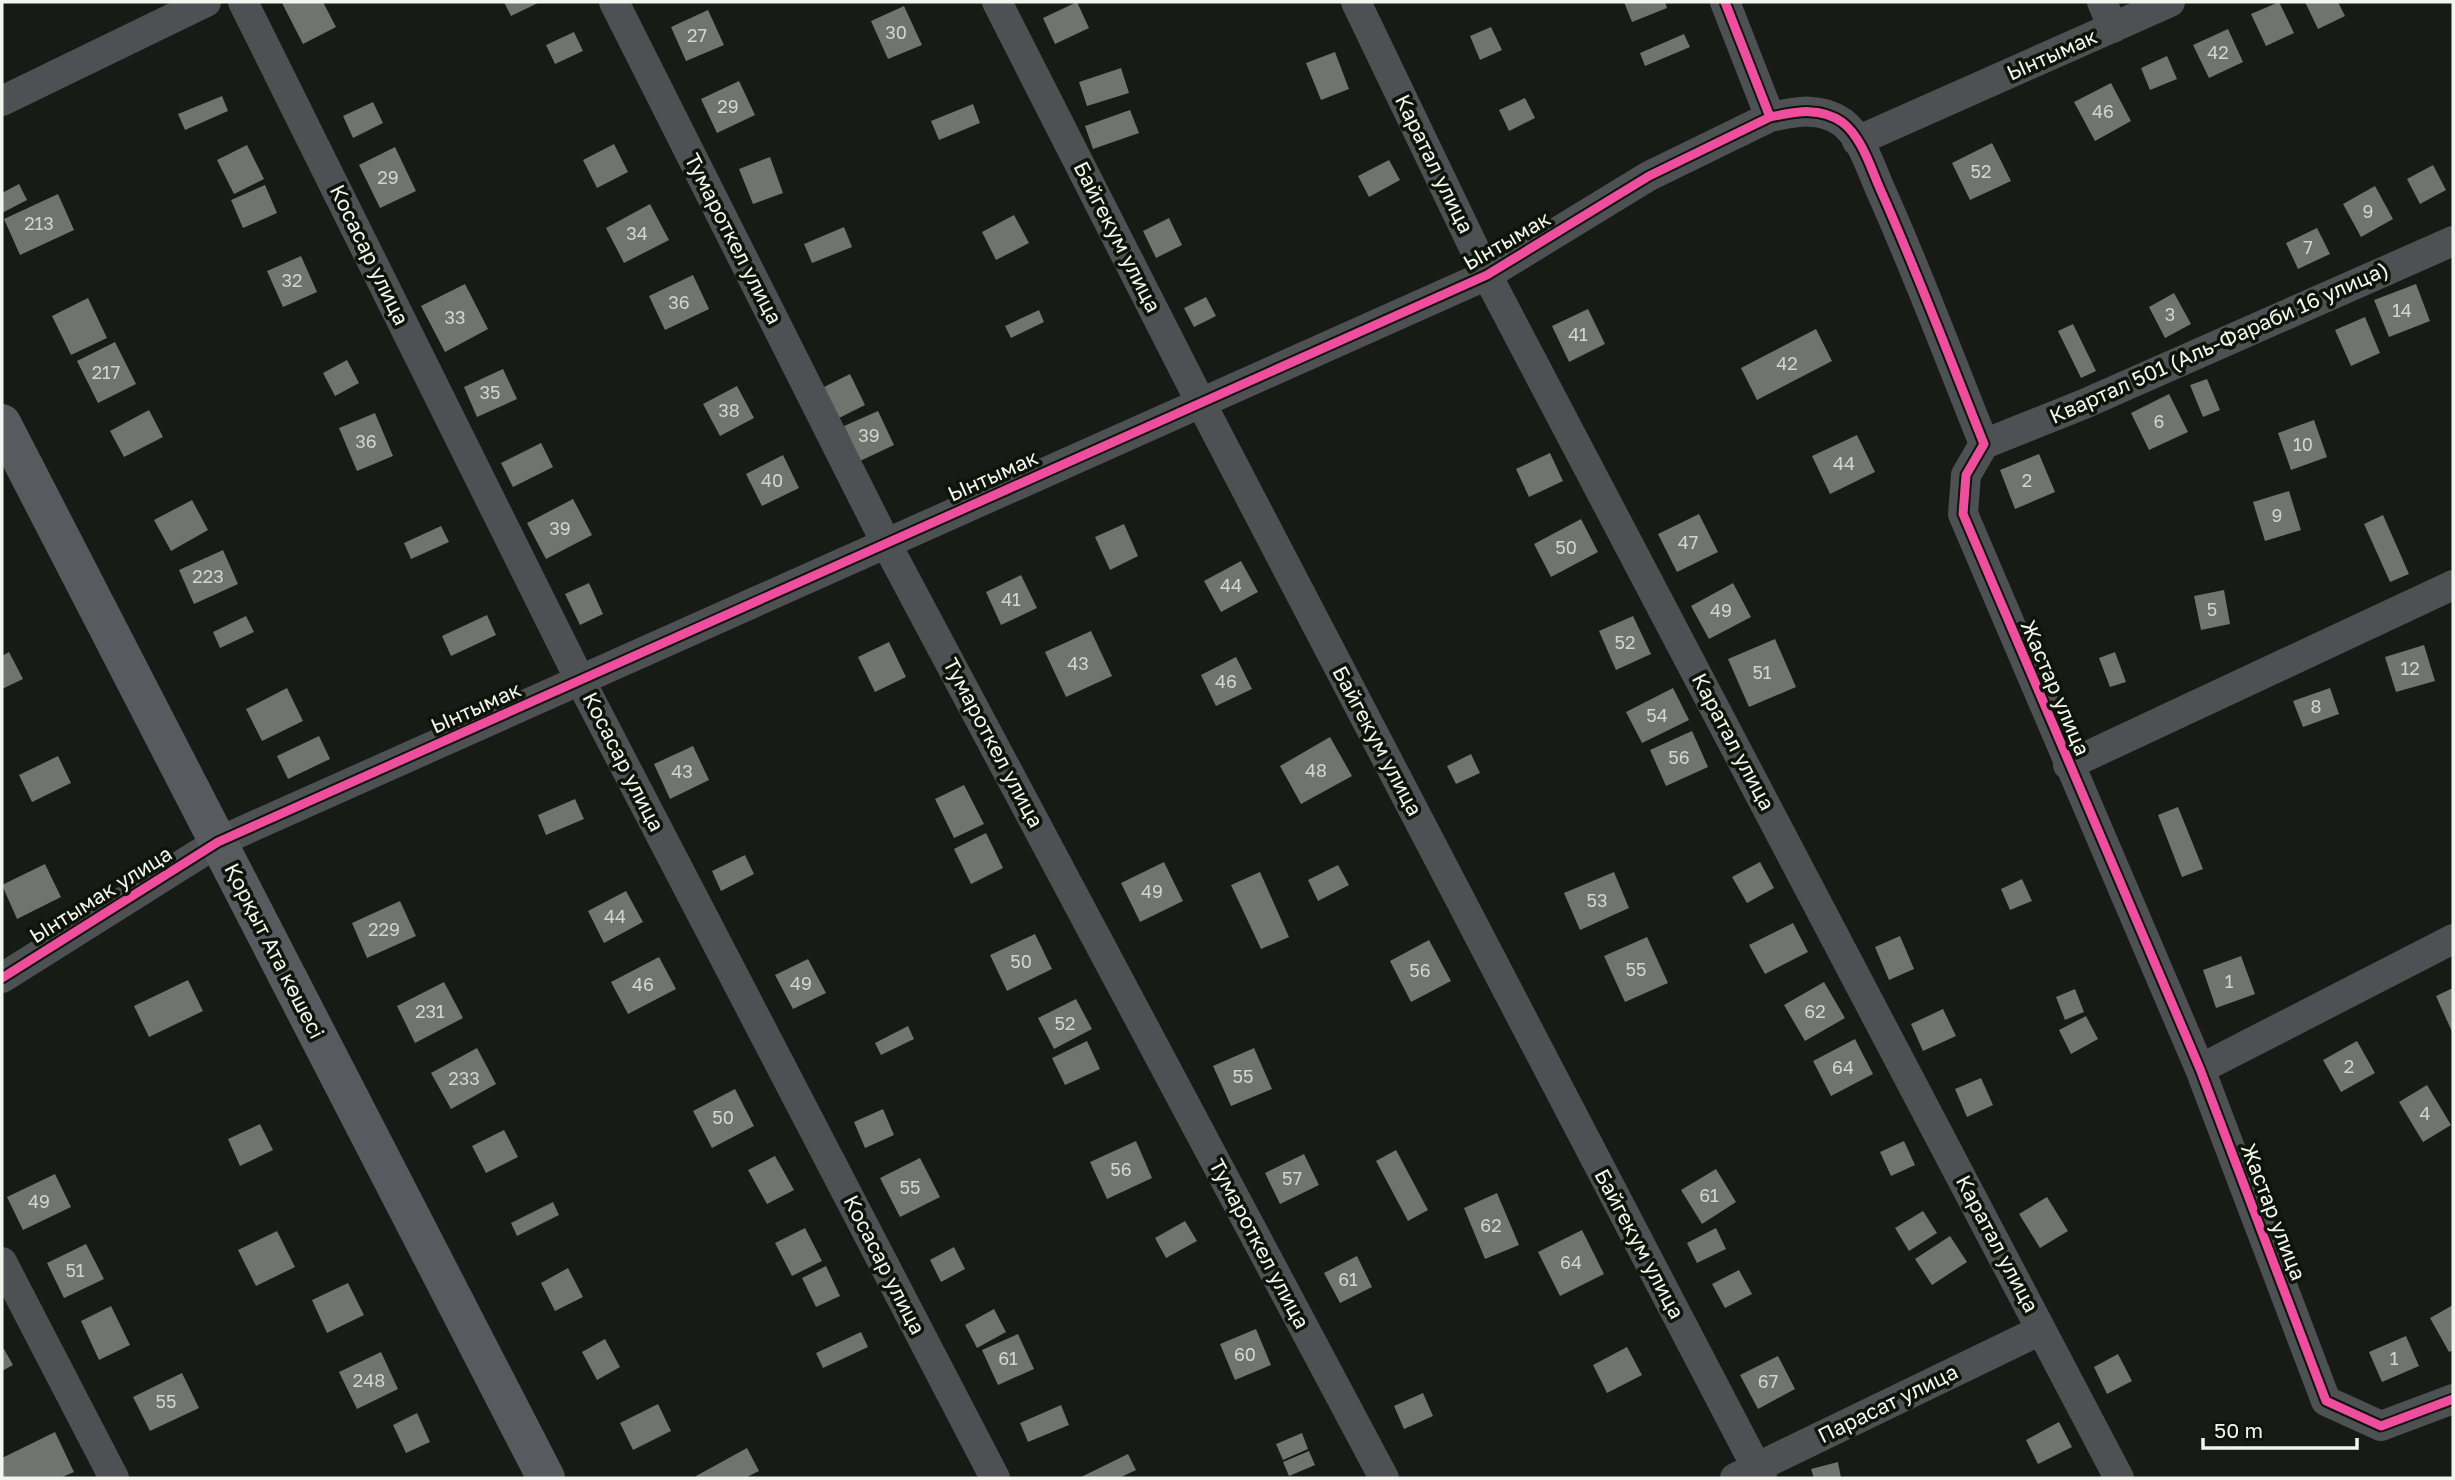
<svg xmlns="http://www.w3.org/2000/svg" width="2455" height="1480" viewBox="0 0 2455 1480" font-family="'Golos Text',sans-serif">
<style>
.building{fill:#70736e}
.lines{fill:none;stroke-linecap:round;stroke-linejoin:round}
.minor{stroke:#4e5154;stroke-width:30}
.major{stroke:#575b60;stroke-width:38}
.cycleway-casing{stroke:#0f140a;stroke-width:13}
.cycleway{stroke:#ef4d9e;stroke-width:9}
.labels{text-anchor:middle;stroke-width:7;stroke-linejoin:round;paint-order:stroke}
.number-label{font-size:18px;fill:#d2d5cf}
.street-label{font-size:21px;fill:#f2f6ef;stroke:#0f140a}
</style>
<rect width="100%" height="100%" fill="#181a15"/>
<path class="building" d="M285,2h38l13,25 -33,17 -21,-41z
M504,2h36l-29,14z
M1077,2l12,26 -34,16 -12,-26z
M1624,2h41l2,6 -35,14z
M2279,2l15,31 -28,13 -15,-32z
M2305,2h33l7,14 -27,13z
M904,6l18,39 -34,14 -17,-38z
M708,10l16,35 -38,16 -15,-34z
M1491,27l11,23 -22,10 -10,-24z
M2228,29l15,33 -34,16 -16,-33z
M574,32l9,19 -28,13 -9,-19z
M1684,34l6,13 -45,19 -5,-13z
M1335,52l14,37 -28,11 -15,-37z
M2167,56l10,23 -27,11 -9,-22z
M1121,68l8,25 -42,13 -8,-24z
M739,81l16,34 -38,18 -16,-34z
M2111,83l20,38 -36,20 -21,-39z
M222,96l6,15 -43,19 -7,-16z
M1525,98l10,20 -26,13 -10,-21z
M373,102l10,21 -30,15 -10,-22z
M973,104l7,19 -41,17 -8,-19z
M1130,110l9,23 -46,16 -8,-23z
M1992,143l19,38 -41,19 -18,-37z
M614,144l14,28 -31,16 -14,-28z
M247,145l17,34 -30,15 -17,-34z
M395,147l21,44 -36,17 -21,-43z
M770,157l13,36 -30,11 -14,-35z
M1389,160l11,20 -31,17 -11,-21z
M2433,165l13,25 -26,14 -13,-25z
M19,184l8,16 -25,13v-20z
M265,185l12,28 -34,15 -12,-28z
M2375,186l18,33 -32,18 -18,-33z
M58,194l16,36 -54,25 -16,-36z
M650,204l19,36 -45,23 -18,-35z
M1014,215l15,28 -33,17 -14,-28z
M1169,218l13,27 -26,13 -13,-27z
M844,227l8,20 -40,16 -8,-19z
M2317,228l13,26 -32,15 -12,-26z
M301,256l16,36 -34,15 -16,-36z
M693,275l16,34 -44,21 -16,-34z
M465,284l23,45 -43,23 -24,-46z
M2416,284l14,37 -41,16 -15,-37z
M2174,293l17,31 -26,14 -16,-31z
M1206,297l10,19 -22,11 -10,-19z
M88,298l19,40 -36,17 -19,-39z
M1588,309l17,35 -36,18 -17,-36z
M1039,310l5,12 -33,16 -6,-12z
M2365,317l15,36 -29,13 -16,-36z
M2073,324l23,47 -15,7 -23,-47z
M1816,329l16,32 -75,39 -16,-32z
M115,342l21,42 -38,19 -21,-42z
M347,360l12,23 -24,13 -12,-23z
M503,369l14,30 -40,18 -13,-30z
M850,374l15,31 -28,14 -15,-31z
M2207,379l13,31 -17,7 -13,-32z
M737,386l17,32 -34,18 -17,-32z
M2169,394l19,38 -39,18 -18,-37z
M149,410l14,27 -39,20 -14,-26z
M878,411l16,34 -34,16 -16,-35z
M375,413l18,43 -36,15 -18,-43z
M2314,420l13,37 -36,13 -13,-37z
M1857,435l18,37 -45,22 -18,-38z
M541,443l12,24 -40,20 -12,-24z
M1550,453l13,28 -34,16 -13,-28z
M2039,454l16,38 -40,17 -15,-39z
M783,455l16,33 -37,18 -16,-32z
M2289,491l12,39 -36,11 -12,-39z
M573,499l19,36 -46,24 -19,-36z
M192,500l16,30 -37,21 -17,-31z
M1699,514l19,38 -41,20 -19,-38z
M2383,515l26,59 -19,8 -26,-58z
M1581,519l17,33 -47,25 -17,-33z
M1124,524l14,32 -28,14 -15,-33z
M441,526l8,16 -38,17 -7,-16z
M223,550l15,34 -44,20 -15,-34z
M1241,561l17,31 -37,20 -17,-31z
M1021,575l16,33 -36,17 -15,-33z
M589,583l14,31 -23,11 -15,-31z
M1733,583l18,34 -42,22 -18,-33z
M2224,590l6,34 -29,6 -7,-34z
M487,615l9,20 -45,21 -9,-20z
M246,616l8,16 -34,16 -7,-16z
M1633,616l18,38 -35,16 -17,-39z
M1091,631l21,45 -46,21 -21,-45z
M1775,639l21,48 -47,20 -21,-48z
M889,642l17,35 -31,15 -17,-35z
M2424,645l11,36 -39,11 -11,-35z
M9,652l14,27 -21,10v-33z
M2115,652l11,30 -16,5 -11,-29z
M1236,657l16,32 -36,17 -15,-31z
M287,688l16,33 -41,20 -16,-32z
M1673,688l16,32 -47,23 -16,-31z
M2330,688l9,26 -36,13 -10,-26z
M1692,731l16,36 -42,19 -16,-36z
M319,736l11,23 -42,20 -11,-23z
M1330,737l22,39 -51,28 -21,-38z
M693,746l16,34 -39,19 -16,-35z
M1471,754l9,19 -24,11 -9,-18z
M58,756l13,27 -39,19 -13,-27z
M964,785l20,39 -30,14 -19,-39z
M575,799l9,20 -38,16 -8,-20z
M2178,807l25,62 -21,8 -24,-62z
M986,833l17,35 -32,16 -17,-35z
M745,855l9,19 -33,17 -9,-20z
M1164,862l19,39 -43,21 -19,-39z
M1760,862l14,26 -27,15 -15,-26z
M45,864l16,33 -44,22 -15,-34z
M1338,865l11,20 -31,16 -10,-21z
M1260,872l29,65 -28,12 -30,-64z
M1614,872l15,36 -49,22 -16,-37z
M2022,879l10,22 -22,9 -9,-21z
M626,891l17,31 -39,21 -16,-32z
M400,901l16,35 -49,22 -15,-35z
M1793,923l15,29 -43,22 -16,-29z
M1035,934l17,35 -45,22 -17,-36z
M1900,936l14,33 -25,11 -14,-33z
M1647,937l21,46 -43,19 -21,-46z
M1429,940l22,41 -40,21 -21,-41z
M2241,956l14,38 -39,14 -13,-38z
M659,957l17,32 -48,25 -17,-32z
M808,959l18,34 -33,16 -18,-34z
M188,980l15,31 -54,26 -15,-31z
M444,982l19,36 -48,25 -18,-37z
M1824,982l21,36 -40,23 -21,-36z
M2453,988v46l-17,-38z
M2075,989l9,23 -19,8 -9,-23z
M1076,999l16,30 -38,20 -16,-31z
M1943,1009l13,27 -33,15 -12,-27z
M2086,1016l12,23 -27,15 -12,-24z
M908,1026l6,13 -33,16 -6,-12z
M1855,1039l18,35 -42,22 -18,-35z
M1087,1041l13,28 -35,16 -13,-27z
M2357,1041l18,32 -34,19 -18,-32z
M477,1048l19,36 -45,25 -20,-36z
M1254,1048l18,41 -41,17 -18,-40z
M1981,1078l12,27 -26,12 -12,-28z
M2427,1085l24,40 -28,17 -24,-40z
M735,1089l19,37 -42,22 -19,-37z
M883,1109l11,26 -29,13 -11,-26z
M260,1124l13,26 -33,16 -12,-27z
M504,1130l14,27 -32,16 -14,-27z
M1136,1141l16,37 -45,21 -17,-37z
M1904,1141l11,24 -24,11 -11,-24z
M1396,1150l32,60 -20,11 -32,-60z
M1304,1154l15,31 -39,19 -15,-31z
M775,1156l19,34 -27,14 -19,-34z
M920,1158l20,39 -40,20 -20,-39z
M1716,1169l20,33 -34,22 -21,-34z
M55,1174l16,33 -48,23 -16,-33z
M1497,1193l22,52 -34,14 -21,-51z
M2047,1197l21,34 -28,17 -21,-34z
M553,1202l6,13 -42,21 -6,-13z
M1923,1211l14,22 -28,18 -14,-23z
M1185,1221l12,20 -31,17 -11,-20z
M805,1228l17,33 -30,15 -17,-33z
M1716,1228l10,21 -29,14 -10,-20z
M1582,1230l22,44 -44,22 -22,-44z
M277,1231l18,36 -39,19 -18,-36z
M1950,1236l17,26 -35,23 -17,-26z
M86,1244l18,35 -40,19 -17,-35z
M954,1247l11,22 -24,13 -11,-22z
M1357,1256l15,31 -32,16 -16,-30z
M826,1266l14,30 -24,11 -14,-29z
M568,1268l15,29 -28,14 -14,-28z
M1739,1270l13,24 -27,14 -13,-24z
M348,1283l16,32 -37,18 -15,-33z
M2453,1305v45l-4,2 -19,-34z
M111,1306l19,39 -31,15 -18,-39z
M994,1309l12,23 -29,16 -12,-23z
M1256,1329l15,36 -36,15 -15,-36z
M861,1332l7,15 -45,21 -7,-15z
M1018,1334l16,35 -36,16 -16,-35z
M2406,1336l13,30 -37,16 -13,-30z
M605,1339l15,28 -23,13 -15,-28z
M1627,1347l15,28 -35,18 -14,-28z
M4,1349l9,16 -11,6v-21z
M381,1352l17,37 -41,20 -18,-37z
M2118,1354l14,27 -25,13 -13,-27z
M1778,1356l17,33 -37,20 -18,-34z
M182,1373l17,35 -49,23 -17,-34z
M1423,1393l10,23 -29,13 -10,-23z
M658,1404l13,27 -38,19 -13,-27z
M1061,1405l8,20 -41,17 -8,-19z
M417,1413l13,29 -24,11 -13,-28z
M2059,1422l13,25 -34,17 -12,-24z
M55,1432l19,40 -14,6h-57l-1,-20z
M1302,1433l6,16 -25,11 -7,-16z
M747,1448l12,23 -14,7h-48l-1,-2z
M1309,1451l6,14 -26,11 -6,-14z
M1128,1454l8,16 -17,8h-40z
M1838,1462l3,16h-27l-3,-9z"/>
<g class="lines">
<path class="minor" d="M243,2l337,678 415,798
M614,2l272,541 498,935
M997,2l204,401 561,1075
M1356,2l131,273 632,1203
M1725,2l45,115c25,-5 49,-11 72,5 20,15 29,47 39,69 37,83 69,168 103,253l-18,31 -3,39 237,555 126,332 55,25 72,-27
M2102,2l11,26
M2,101l204,-99
M1857,141l313,-139
M1984,444l100,-40 369,-163
M2068,765l385,-180
M2,978l216,-136 1269,-567 162,-99 121,-59
M2200,1069l253,-130
M2,1262l112,216
M1735,1478l306,-148"/>
<path class="major" d="M2,423l544,1055"/>
<defs>
<path id="cycleway" d="M1725,2l45,115c25,-5 49,-11 72,5 20,15 29,47 39,69 37,83 69,168 103,253l-18,31 -3,39 237,555 126,332 55,25 72,-27
M2,978l216,-136 1269,-567 162,-99 121,-59"/>
</defs>
<use href="#cycleway" class="cycleway-casing"/>
<use href="#cycleway" class="cycleway"/>
</g>
<g class="labels">
<g class="number-label">
<text x="896" y="39">30</text>
<text x="697" y="42">27</text>
<text x="2218" y="59">42</text>
<text x="728" y="113">29</text>
<text x="2103" y="118">46</text>
<text x="1981" y="178">52</text>
<text x="388" y="184">29</text>
<text x="2368" y="218">9</text>
<text x="39" y="230">213</text>
<text x="637" y="240">34</text>
<text x="2308" y="254">7</text>
<text x="292" y="287">32</text>
<text x="679" y="309">36</text>
<text x="2402" y="317">14</text>
<text x="2170" y="321">3</text>
<text x="455" y="324">33</text>
<text x="1578" y="341">41</text>
<text x="1787" y="370">42</text>
<text x="106" y="379">217</text>
<text x="490" y="399">35</text>
<text x="729" y="417">38</text>
<text x="2159" y="428">6</text>
<text x="869" y="442">39</text>
<text x="366" y="448">36</text>
<text x="2303" y="451">10</text>
<text x="1844" y="470">44</text>
<text x="772" y="487">40</text>
<text x="2027" y="487">2</text>
<text x="2277" y="522">9</text>
<text x="560" y="535">39</text>
<text x="1688" y="549">47</text>
<text x="1566" y="554">50</text>
<text x="208" y="583">223</text>
<text x="1231" y="592">44</text>
<text x="1011" y="606">41</text>
<text x="2212" y="616">5</text>
<text x="1721" y="617">49</text>
<text x="1625" y="649">52</text>
<text x="1078" y="670">43</text>
<text x="2410" y="675">12</text>
<text x="1762" y="679">51</text>
<text x="1226" y="688">46</text>
<text x="2316" y="713">8</text>
<text x="1657" y="722">54</text>
<text x="1679" y="764">56</text>
<text x="1316" y="777">48</text>
<text x="682" y="778">43</text>
<text x="1152" y="898">49</text>
<text x="1597" y="907">53</text>
<text x="615" y="923">44</text>
<text x="384" y="936">229</text>
<text x="1021" y="968">50</text>
<text x="1636" y="976">55</text>
<text x="1420" y="977">56</text>
<text x="2229" y="988">1</text>
<text x="801" y="990">49</text>
<text x="643" y="991">46</text>
<text x="430" y="1018">231</text>
<text x="1815" y="1018">62</text>
<text x="1065" y="1030">52</text>
<text x="2349" y="1073">2</text>
<text x="1843" y="1074">64</text>
<text x="1243" y="1083">55</text>
<text x="464" y="1085">233</text>
<text x="2425" y="1120">4</text>
<text x="723" y="1124">50</text>
<text x="1121" y="1176">56</text>
<text x="1292" y="1185">57</text>
<text x="910" y="1194">55</text>
<text x="1709" y="1202">61</text>
<text x="39" y="1208">49</text>
<text x="1491" y="1232">62</text>
<text x="1571" y="1269">64</text>
<text x="75" y="1277">51</text>
<text x="1348" y="1286">61</text>
<text x="1245" y="1361">60</text>
<text x="1008" y="1365">61</text>
<text x="2394" y="1365">1</text>
<text x="369" y="1387">248</text>
<text x="1768" y="1388">67</text>
<text x="166" y="1408">55</text>
</g>
<g class="street-label">
<text transform="translate(2052 55) rotate(-24)" y="7">Ынтымак</text>
<text transform="translate(1434 164) rotate(64)" y="7">Каратал улица</text>
<text transform="translate(1117 237) rotate(63)" y="7">Байгекум улица</text>
<text transform="translate(733 239) rotate(63)" y="7">Тумароткел улица</text>
<text transform="translate(1507 241) rotate(-30)" y="7">Ынтымак</text>
<text transform="translate(369 255) rotate(64)" y="7">Косасар улица</text>
<text transform="translate(2219 343) rotate(-24)" y="7">Квартал 501 (Аль-Фараби 16 улица)</text>
<text transform="translate(993 476) rotate(-24)" y="7">Ынтымак</text>
<text transform="translate(2055 688) rotate(67)" y="7">Жастар улица</text>
<text transform="translate(476 708) rotate(-24)" y="7">Ынтымак</text>
<text transform="translate(1377 741) rotate(62)" y="7">Байгекум улица</text>
<text transform="translate(1733 742) rotate(62)" y="7">Каратал улица</text>
<text transform="translate(993 743) rotate(62)" y="7">Тумароткел улица</text>
<text transform="translate(623 762) rotate(63)" y="7">Косасар улица</text>
<text transform="translate(101 895) rotate(-32)" y="7">Ынтымак улица</text>
<text transform="translate(274 951) rotate(63)" y="7">Қорқыт Ата көшесі</text>
<text transform="translate(2273 1212) rotate(69)" y="7">Жастар улица</text>
<text transform="translate(1259 1244) rotate(62)" y="7">Тумароткел улица</text>
<text transform="translate(1639 1244) rotate(62)" y="7">Байгекум улица</text>
<text transform="translate(1997 1244) rotate(62)" y="7">Каратал улица</text>
<text transform="translate(884 1265) rotate(63)" y="7">Косасар улица</text>
<text transform="translate(1888 1404) rotate(-26)" y="7">Парасат улица</text>
</g>
</g>
<rect width="2455" height="1480" fill="none" stroke="#f2f6ef" stroke-width="7"/>
<path d="M2203 1438v10h154v-10" fill="none" stroke="#f2f6ef" stroke-width="3.5"/>
<text x="2214" y="1438" font-size="21" fill="#f2f6ef" stroke="#0f140a" stroke-width="5" paint-order="stroke">50 m</text>
</svg>
